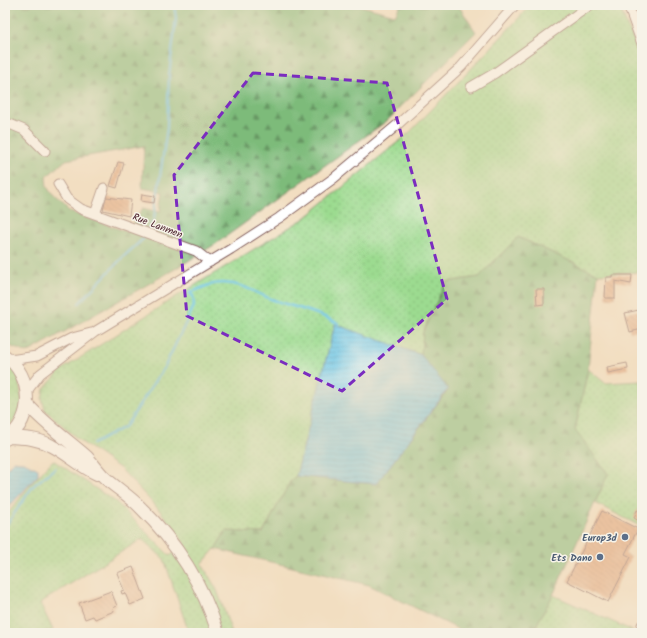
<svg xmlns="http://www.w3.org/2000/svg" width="647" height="638" viewBox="0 0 647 638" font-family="Kalam,sans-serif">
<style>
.grass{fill:url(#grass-dots);stroke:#737d5e}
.forest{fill:url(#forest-firs);stroke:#646d52;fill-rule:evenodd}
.water{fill:url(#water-rules);stroke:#597288}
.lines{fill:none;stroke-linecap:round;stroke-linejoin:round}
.stream{stroke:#68c4e6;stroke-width:2.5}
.building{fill:url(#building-back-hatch)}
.minor-casing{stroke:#856260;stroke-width:11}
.major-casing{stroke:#856260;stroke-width:14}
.minor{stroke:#fff;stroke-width:9}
.major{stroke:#fff;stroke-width:12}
.marked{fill:none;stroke:#7b2cbf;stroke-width:3;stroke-dasharray:8 5;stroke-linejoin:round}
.service-dot{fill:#5c6f8a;stroke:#f7f3e8;stroke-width:1.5}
.labels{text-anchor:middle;stroke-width:3;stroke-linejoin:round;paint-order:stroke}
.street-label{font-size:10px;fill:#4a1f2b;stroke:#f7f3e8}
.service-label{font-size:10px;font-weight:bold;fill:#4e5e75;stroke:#f7f3e8;text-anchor:end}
</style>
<defs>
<pattern id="grass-dots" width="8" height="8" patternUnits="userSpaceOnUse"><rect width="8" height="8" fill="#9cdb90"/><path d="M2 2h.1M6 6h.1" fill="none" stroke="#88bc7c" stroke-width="1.8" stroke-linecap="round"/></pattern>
<pattern id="forest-firs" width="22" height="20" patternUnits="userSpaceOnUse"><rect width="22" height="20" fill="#7dbb7a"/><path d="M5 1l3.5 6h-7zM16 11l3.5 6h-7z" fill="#689764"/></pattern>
<pattern id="water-rules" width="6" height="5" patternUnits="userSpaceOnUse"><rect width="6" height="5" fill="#68c4e6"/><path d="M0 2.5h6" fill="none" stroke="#5ca8c5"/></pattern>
<pattern id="building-back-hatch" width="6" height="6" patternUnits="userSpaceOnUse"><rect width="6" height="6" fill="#e1a077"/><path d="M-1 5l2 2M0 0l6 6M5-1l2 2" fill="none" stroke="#b88262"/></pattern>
</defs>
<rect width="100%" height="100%" fill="#f7f3e8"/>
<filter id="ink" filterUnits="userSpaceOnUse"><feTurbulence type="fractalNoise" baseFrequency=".025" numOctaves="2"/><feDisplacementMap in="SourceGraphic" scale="8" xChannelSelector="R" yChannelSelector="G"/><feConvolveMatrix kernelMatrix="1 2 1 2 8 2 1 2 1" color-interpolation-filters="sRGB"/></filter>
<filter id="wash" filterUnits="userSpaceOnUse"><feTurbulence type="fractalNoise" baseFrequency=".012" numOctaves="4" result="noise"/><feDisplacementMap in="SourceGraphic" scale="16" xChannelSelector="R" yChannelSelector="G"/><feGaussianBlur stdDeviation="0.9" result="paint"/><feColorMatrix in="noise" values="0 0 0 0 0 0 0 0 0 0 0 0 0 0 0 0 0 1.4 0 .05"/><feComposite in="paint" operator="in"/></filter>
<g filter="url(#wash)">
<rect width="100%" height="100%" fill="#f2dec1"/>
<path class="grass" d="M531,5h89c4,19 16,36 22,55v212l-44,2 -80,-37 -39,40 -33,5 -23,50 -2,23 -86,-30 -39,151 -5,4 -28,53 -37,-2 -11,18 -13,15 15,26 15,43h-43l-25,-74 -22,-20 -102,64 13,27 -11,3h-37v-116l26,-33 22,-24 63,42 54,54 15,-12 -24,-32 -40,-43 -41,-28 -35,-31 -3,-11 2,-10 17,-19 108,-69 136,-83 104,-85 61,-63z
M5,360l13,14 4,29 -5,14 -12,14z
M588,369l17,14 37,-2v146l-47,-24 13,-29 -33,-44z
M553,595l80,36 -1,2h-100z"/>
<path class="forest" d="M5,5h353l37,10 5,-10h58l18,27 -88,88 -171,123 -42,26 -148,84 -22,-9zM144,146l-2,42 21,4 -3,20 -17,-4 -15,24 -58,-20 -16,-15 -7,-10 -1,-10 20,-17z
M518,237l80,37 -10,95 -13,61 33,44 -55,121 -21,38h-73l1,-3 -91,-45 -154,-36 11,-18 37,2 28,-53 5,-4 80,8 72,-94 -27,-35 2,-23 23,-50 33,-5z"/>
<path class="water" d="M335,324l86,31 27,34 -72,95 -80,-8z
M14,461l10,1 14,7v6l-33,36v-41z"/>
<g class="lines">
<path class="stream" d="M79,303l44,-46 20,-18 11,-20 13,-91 2,-52 7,-58 -2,-13
M93,444l33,-18 39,-60 29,-60 -1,-10 -3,-3c11,-5 20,-10 32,-10 22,0 32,10 52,17 22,8 45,12 65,24
M5,527l28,-41 22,-18"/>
</g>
<g id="blocks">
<path class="building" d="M118,162l6,1 -7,25 -7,-2z
M142,194l13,2 -1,7 -13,-2z
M106,197l25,3 -2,16 -26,-6z
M612,275h20l-1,9 -16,-3v17h-10l1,-21h6z
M536,289h8v15l-7,1z
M639,310l3,12v7l-12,3 -5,-19z
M627,363l1,6 -20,4 -1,-6z
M637,510l5,3v10l-8,-5z
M602,511l36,18 -13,25 6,3 -23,45 -41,-21z
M133,567l12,32 -15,6 -5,-12 -3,1 -1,-3 3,-1 -7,-17z
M111,591l6,15 -4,2 1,3 -19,8 -2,-3 -8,3 -6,-16z"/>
</g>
</g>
<g filter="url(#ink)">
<use href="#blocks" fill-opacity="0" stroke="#856260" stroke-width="1"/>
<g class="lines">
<defs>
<path id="minor" d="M628,5l14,39
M471,87l24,-14 95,-68
M5,122l19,8 21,21
M58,184l9,15 14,10 115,42 14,11
M95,214l9,-26
M10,360l27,-4 35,-18 19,-5
M27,391l13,-17 56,-43 135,-82 48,-31 55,-40 62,-52 65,-59 54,-62
M640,633l2,-8"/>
<path id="major" d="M5,356c28,19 30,64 1,83
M27,404c19,21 38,34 59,52 6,6 11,14 18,21 12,11 26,19 37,31 36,35 62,77 77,125
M9,437c15,1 29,1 43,9 16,8 29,21 45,28"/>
</defs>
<use href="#minor" class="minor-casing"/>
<use href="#major" class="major-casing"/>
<use href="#minor" class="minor"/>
<use href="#major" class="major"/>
</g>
</g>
<path d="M0 0H647V638H0ZM253,73l134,10 60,216 -105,92 -155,-75 -13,-141z" fill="#f2dec1" fill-opacity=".55" fill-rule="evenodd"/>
<path class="marked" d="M253,73l134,10 60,216 -105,92 -155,-75 -13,-141z"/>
<g class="service-dot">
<circle cx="625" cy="537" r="4"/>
<circle cx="600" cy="557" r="4"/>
</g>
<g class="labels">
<g class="street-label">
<text transform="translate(158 225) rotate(21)" y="4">Rue Lanmen</text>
</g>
<g class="service-label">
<text x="617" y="541">Europ3d</text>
<text x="592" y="561">Ets Dano</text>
</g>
</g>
<rect width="647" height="638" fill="none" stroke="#f7f3e8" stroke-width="20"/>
</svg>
